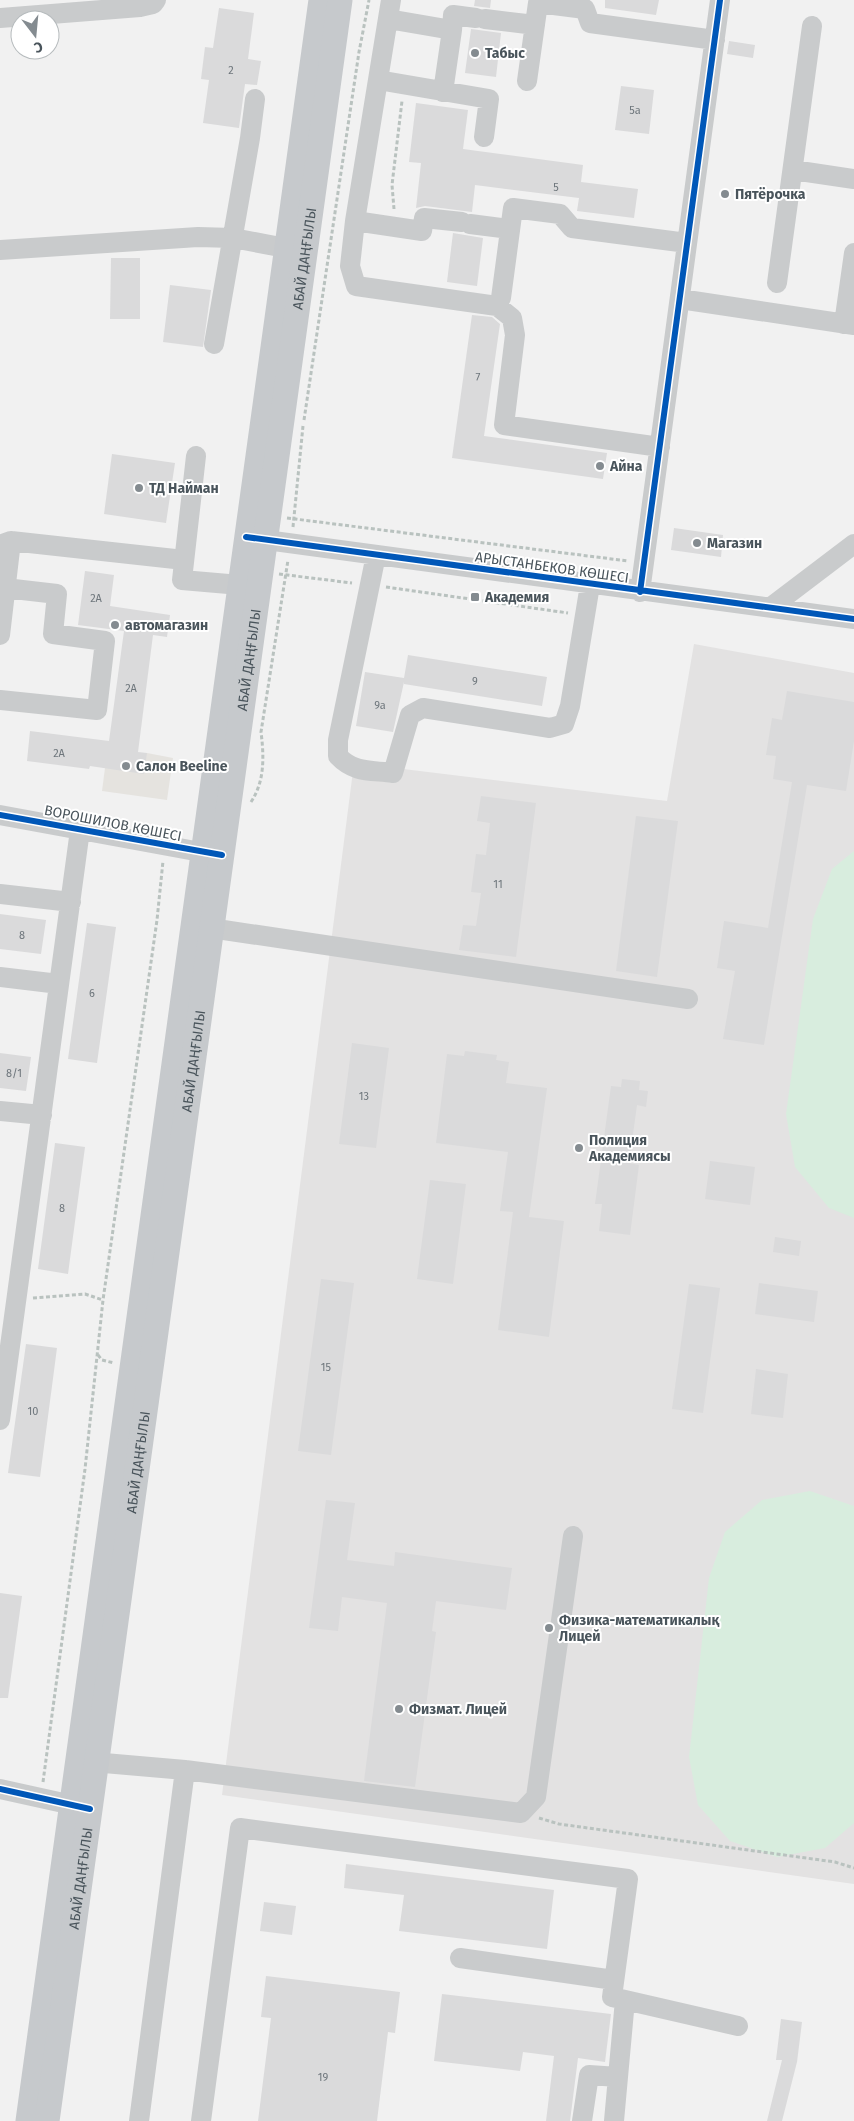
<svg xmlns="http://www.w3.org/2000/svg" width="854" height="2121" viewBox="0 0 854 2121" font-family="'Fira Sans',sans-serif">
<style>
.commercial{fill:#e5e3df}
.education{fill:#e3e2e2}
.green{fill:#d8edde}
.building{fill:#dadadb}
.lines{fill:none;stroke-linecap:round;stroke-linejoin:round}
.path{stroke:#b9c2bf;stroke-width:3;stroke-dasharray:4 2.5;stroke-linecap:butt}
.minor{stroke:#c9cbcc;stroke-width:20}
.major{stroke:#c6c9cc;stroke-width:25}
.cycleway-casing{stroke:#fff;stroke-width:9}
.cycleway{stroke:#0057b8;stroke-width:6}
.poi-dot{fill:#848b90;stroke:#fff;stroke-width:2}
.labels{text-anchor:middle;stroke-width:4;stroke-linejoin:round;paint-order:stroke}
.number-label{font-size:11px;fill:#6e767c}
.poi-label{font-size:14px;font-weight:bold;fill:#49545b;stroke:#fff;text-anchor:start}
.street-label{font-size:14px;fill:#49545b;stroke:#fff}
</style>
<rect width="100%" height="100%" fill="#f1f1f1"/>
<path class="commercial" d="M147,753l26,5 -6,42 -65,-9 3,-23z"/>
<path class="education" d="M694,644l160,29v1211l-632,-89 132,-1032 313,38z"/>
<path class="green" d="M854,851v367l-25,-10 -34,-41 -9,-53 27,-195 19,-50z
M810,1491l44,15v317l-29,25 -48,9 -47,-16 -32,-36 -9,-48 20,-179 16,-46 37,-32z"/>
<path class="building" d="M475,0h16l-1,8 -16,-2z
M605,0h54l-3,15 -51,-7z
M219,8l35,5 -6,46 13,2 -4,24 -12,-1 -6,44 -36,-5 6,-43 -8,-1 4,-32 8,1z
M471,29l30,4 -5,44 -31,-4z
M729,41l26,4 -2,13 -26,-4z
M621,86l33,4 -5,44 -34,-4z
M416,103l52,7 -5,39 120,16 -2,17 57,7 -4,29 -57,-7 2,-13 -104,-13 -3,27 -47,-6 -9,2 5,-45 -12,-1z
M453,233l30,5 -6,48 -30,-4z
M111,258h29v61h-30z
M170,285l41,5 -8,57 -40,-5z
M472,315l20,2 8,7 -16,112 123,17 -4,26 -151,-21z
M112,454l63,9 -9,60 -62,-9z
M674,528l49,7 -2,22 -50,-7z
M85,571l29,4 -4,31 60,9 -3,22 -14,-2 -15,117 9,1 -3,21 -54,-8 -1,3 -62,-8 3,-30 79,10 15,-110 -46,-6z
M408,655l139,22 -5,29 -138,-22v-2l-11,50 -37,-6 9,-54 39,6z
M787,691l67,11v39l-8,50 -39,-6 -43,260 -41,-6 12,-68 -18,-3 7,-47 44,7 24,-146 -19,-3 3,-23 -10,-1 6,-37 10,2z
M481,796l55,7 -20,154 -57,-7 4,-25 13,1 5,-33 -10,-1 5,-38 10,1 4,-32 -13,-2z
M636,816l42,5 -21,156 -41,-6z
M0,914l46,6 -5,34 -41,-5z
M87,923l29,4 -19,136 -29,-4z
M352,1043l37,5 -13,100 -37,-4z
M465,1051l32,4 -1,5 13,2 -3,21 41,5 -18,129 35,4 -15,116 -51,-7 15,-118 -13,-1 8,-59 -72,-9 11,-89 17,2z
M0,1053l31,4 -5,34 -26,-3z
M622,1079l18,2 -1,9 9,1 -2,16 -9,-2 -8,58 10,2 -9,70 -31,-4 3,-27h-7l16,-118 10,1z
M55,1143l30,4 -17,127 -30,-5z
M710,1161l45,6 -5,38 -45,-6z
M430,1180l36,4 -13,100 -36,-5z
M775,1237l26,4 -2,15 -26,-4z
M321,1279l33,4 -23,172 -33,-4z
M759,1283l59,8 -4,31 -59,-8z
M689,1284l31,4 -17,125 -31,-4z
M26,1344l31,4 -17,129 -32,-4z
M756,1369l32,5 -5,44 -32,-4z
M326,1500l29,3 -8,57 47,6 1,-14 117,16 -6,42 -70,-9 -4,30 4,1 -21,155 -51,-6 23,-178 -45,-6 -4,34 -29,-3z
M0,1593l22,3 -14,102h-8z
M346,1864l208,26 -7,59 -148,-18 5,-36 -60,-7z
M264,1902l32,4 -4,29 -32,-4z
M266,1976l134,16 -5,41 -7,-1 -11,89h-119l13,-103 -10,-1z
M442,1994l169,20 -6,48 -27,-4 -8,63h-24l8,-65 -31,-4 -3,19 -86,-10z
M781,2019l21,3 -5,40 -15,59h-15l15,-61h-6z"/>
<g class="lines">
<path class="path" d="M394,209l-2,-24 10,-84
M304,420l55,-368 10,-52
M287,518l341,43
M293,527l10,-101
M279,574l73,9
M386,587l182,26
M251,802c14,-21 13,-46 10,-70l27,-172
M33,1298l52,-4 18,6
M98,1355l4,5 12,3
M43,1782l42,-313 18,-169 54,-380 6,-59
M539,1818l20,6 276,38 19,6"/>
<path class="minor" d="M391,0l-36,221 67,10 2,-13 38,4
M0,18l140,-11 13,-3 3,-4
M388,19l64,11 1,-15 23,3
M485,19l50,6
M378,80l111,19 -5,38
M527,81l11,-78 47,6 5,14 125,17
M443,92l9,-62
M793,170l61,9
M355,221l-5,45 6,20 141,20 15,12 3,17 -11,90 156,22
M470,224l40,5
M0,250l198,-13 35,1 68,13
M777,283l35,-257
M501,298l12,-90 47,6 12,14 115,15
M680,299l174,26
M844,324l10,-71
M214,344l36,-206 5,-39
M196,456l-14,124 58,5
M251,538l603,81
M0,545l11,-4 173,19
M376,555l-38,185v16c16,17 32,14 55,17l17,-58 13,-7 127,20 14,-4 6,-18 20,-121
M640,592l80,-592
M771,607l83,-63
M0,635l11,-94
M0,700l97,10 8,-69 -52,-7 4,-40 -52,-6
M0,815l217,40
M0,894l71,8
M197,926l491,73
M0,977l59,7
M0,1111l42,4
M0,1420l80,-590
M81,1761l104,9 336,43 15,-16 37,-261
M0,1789l86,19
M460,1958l154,22
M139,2121l46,-351
M201,2121l39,-293 388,51 -16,118 126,29
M582,2121l7,-46 29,2
M614,2121l11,-121"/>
<g class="major">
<path d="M28,2121l293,-2121"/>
<path id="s1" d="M47,2121l293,-2121"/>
</g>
<defs>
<path id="cycleway" d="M246,537l608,82
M640,592l80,-592
M0,815l222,40
M0,1789l90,20"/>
</defs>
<use href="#cycleway" class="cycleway-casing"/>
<use href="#cycleway" class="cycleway"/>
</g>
<g class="poi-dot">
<circle cx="475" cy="53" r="5"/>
<circle cx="725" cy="194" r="5"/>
<circle cx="600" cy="466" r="5"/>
<circle cx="139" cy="488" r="5"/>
<circle cx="697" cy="543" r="5"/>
<rect x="470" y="592" width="10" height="10" rx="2.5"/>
<circle cx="115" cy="625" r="5"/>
<circle cx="126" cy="766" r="5"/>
<circle cx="579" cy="1148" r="5"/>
<circle cx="549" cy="1628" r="5"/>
<circle cx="399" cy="1709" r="5"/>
</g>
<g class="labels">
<g class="number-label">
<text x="231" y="74">2</text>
<text x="635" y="114">5а</text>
<text x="556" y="191">5</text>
<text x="478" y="381">7</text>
<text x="96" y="602">2А</text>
<text x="475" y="685">9</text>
<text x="131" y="692">2А</text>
<text x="380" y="709">9а</text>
<text x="59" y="757">2А</text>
<text x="498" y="888">11</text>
<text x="22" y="939">8</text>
<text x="92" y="997">6</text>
<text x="14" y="1077">8/1</text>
<text x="364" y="1100">13</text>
<text x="62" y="1212">8</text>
<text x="326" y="1371">15</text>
<text x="33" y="1415">10</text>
<text x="323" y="2081">19</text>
</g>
<g class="poi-label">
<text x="485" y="58">Табыс</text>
<text x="735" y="199">Пятёрочка</text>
<text x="610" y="471">Айна</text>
<text x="149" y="493">ТД Найман</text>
<text x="707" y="548">Магазин</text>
<text x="485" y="602">Академия</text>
<text x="125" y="630">автомагазин</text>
<text x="136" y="771">Cалон Beeline</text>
<text x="589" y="1145">Полиция<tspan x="589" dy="16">Академиясы</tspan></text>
<text x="559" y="1625">Физика-математикалық<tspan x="559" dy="16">Лицей</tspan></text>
<text x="409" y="1714">Физмат. Лицей</text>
</g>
<g class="street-label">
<text dy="5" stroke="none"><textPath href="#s1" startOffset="1880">АБАЙ ДАҢҒЫЛЫ</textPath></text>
<text transform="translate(552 567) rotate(8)" y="5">АРЫСТАНБЕКОВ КӨШЕСІ</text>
<text dy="5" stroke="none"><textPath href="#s1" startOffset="1475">АБАЙ ДАҢҒЫЛЫ</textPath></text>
<text transform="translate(113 823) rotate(11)" y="5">ВОРОШИЛОВ КӨШЕСІ</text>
<text dy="5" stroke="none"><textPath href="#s1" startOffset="1070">АБАЙ ДАҢҒЫЛЫ</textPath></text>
<text dy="5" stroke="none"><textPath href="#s1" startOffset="665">АБАЙ ДАҢҒЫЛЫ</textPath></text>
<text dy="5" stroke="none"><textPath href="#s1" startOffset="245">АБАЙ ДАҢҒЫЛЫ</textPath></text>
</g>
</g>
<g transform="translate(35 35) rotate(164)"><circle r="24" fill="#ffffff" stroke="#b6bbbd"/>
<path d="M0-4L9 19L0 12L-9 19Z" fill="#848b90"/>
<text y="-8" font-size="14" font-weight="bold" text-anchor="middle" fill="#49545b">С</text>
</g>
</svg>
